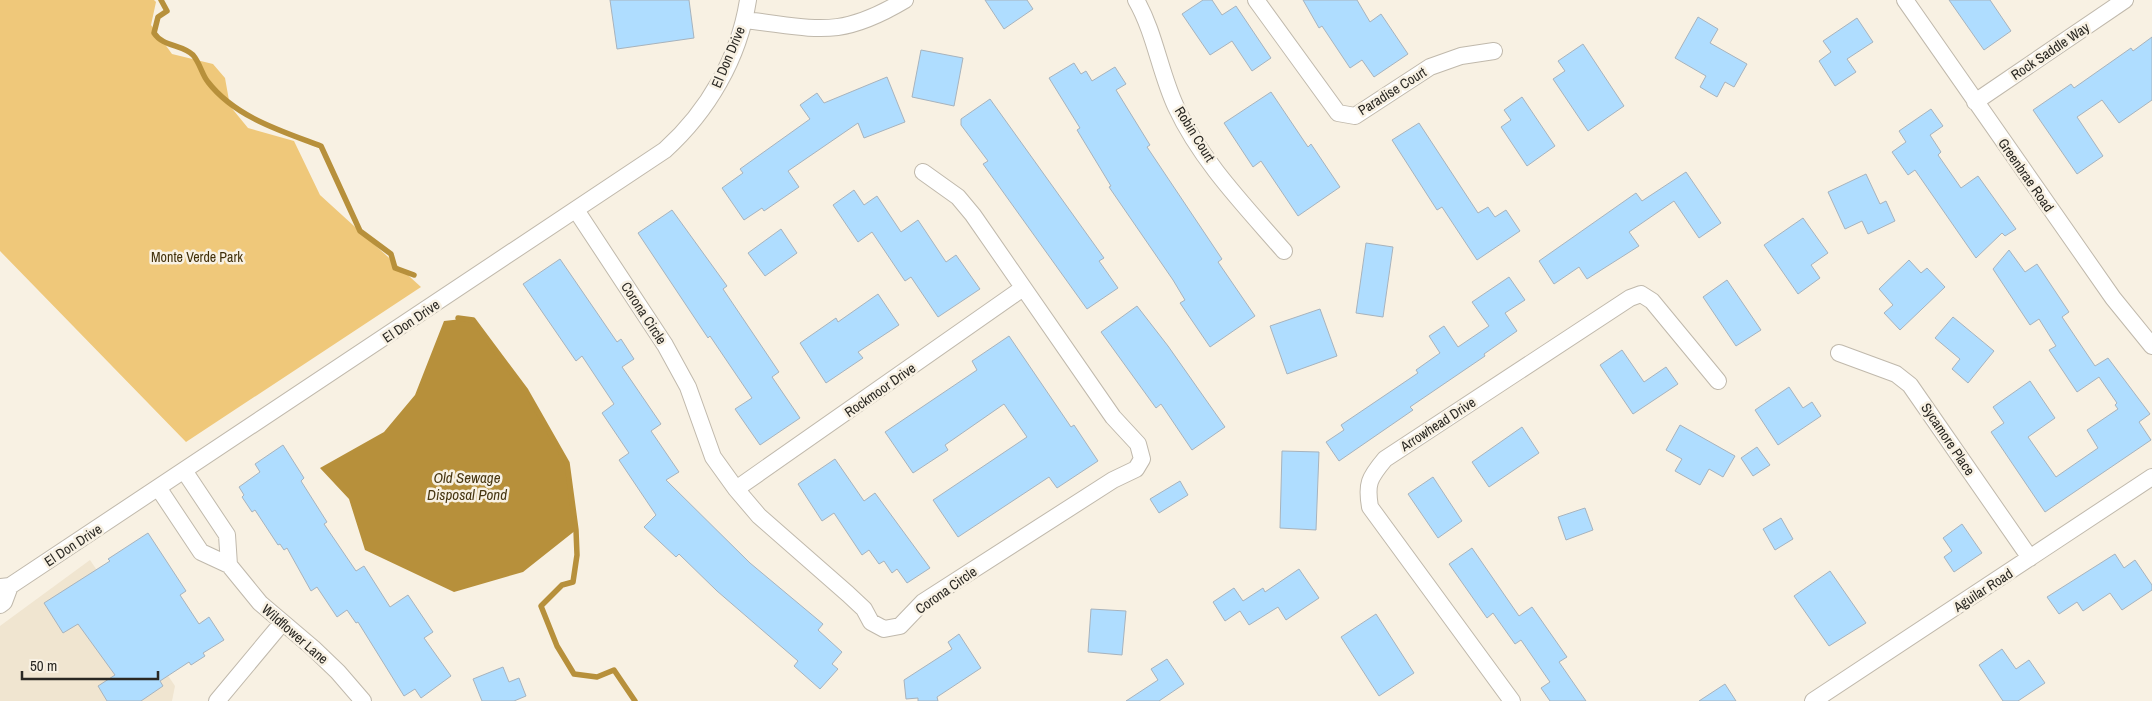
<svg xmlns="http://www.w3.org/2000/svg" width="2152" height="701" viewBox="0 0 2152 701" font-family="'Archivo Narrow',sans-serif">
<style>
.built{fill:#f0e5d0}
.green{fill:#efc87a}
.water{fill:#b7903b}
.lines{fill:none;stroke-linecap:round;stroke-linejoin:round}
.stream{stroke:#b7903b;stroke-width:5.5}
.building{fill:#afddff;stroke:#a7b3bd}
.street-casing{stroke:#c0b9ac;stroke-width:18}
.street{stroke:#fff;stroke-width:16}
.labels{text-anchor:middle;stroke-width:5;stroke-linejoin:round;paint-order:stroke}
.street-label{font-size:14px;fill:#2a2823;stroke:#f8f1e3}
.park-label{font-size:14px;fill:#402f09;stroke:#f8f1e3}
.water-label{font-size:15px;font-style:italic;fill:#473611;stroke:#f8f1e3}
</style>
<rect width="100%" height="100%" fill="#f8f1e3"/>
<path class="built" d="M90,560l85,126 -3,15h-172v-75z"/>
<path class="green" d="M0,0h154l2,2 -5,23 21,29 41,10 12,14 5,28 18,22 46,13 26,54 101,92 -235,155 -186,-191z"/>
<path class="water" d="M471,318l55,73 41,72 9,67 -53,42 -69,20 -89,-42 -16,-51 -29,-31 64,-36 31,-37 29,-74z"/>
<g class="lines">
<path class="stream" d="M161,0l6,11 -9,6 -4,16c9,14 28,11 39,22 7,8 9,20 15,27 27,35 73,49 113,64l39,85 31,23 4,14 19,7
M458,318l15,2 53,71 41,72 9,67 1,25 -4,27 -11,3 -21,21 16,40 17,28 23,3 17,-7 21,31"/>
</g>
<path class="building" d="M610,0h79l5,38 -77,11z
M985,0h42l6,9 -29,20z
M1203,0h9l10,15 14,-9 35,52 -19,13 -20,-30 -22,14 -28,-41z
M1303,0h54l13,22 11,-8 27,40 -34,23 -12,-17 -12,8 -28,-42 -3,2z
M1949,0h41l21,31 -27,19z
M1698,17l20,12 -8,14 37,21 -13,23 -9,-5 -8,15 -17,-10 6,-11 -31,-18z
M1857,18l16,24 -26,17 9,13 -21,14 -16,-25 12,-9 -8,-11z
M2152,37v63l-33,23 -17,-23 -25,17 26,39 -26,18 -44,-64 38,-26 3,4 57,-40 2,3z
M1583,44l41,62 -36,25 -35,-52 12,-8 -7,-10z
M921,50l42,8 -9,48 -42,-9z
M1074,63l7,11 5,-3 6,10 23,-14 11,17 -10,6 34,55 -3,2 75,112 -4,3 37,54 -45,31 -30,-44 5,-3 -12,-20 -64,-93 2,-1 -34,-56 3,-2 -31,-50z
M887,77l18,45 -41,16 -6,-15 -70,48 11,16 -35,24 -2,-3 -18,12 -22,-32 21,-15 -3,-4 70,-50 -10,-14 17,-12 7,10z
M1271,92l37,55 3,-3 29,43 -42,29 -37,-55 -8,6 -29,-44z
M1522,97l33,49 -28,20 -26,-39 10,-7 -7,-10z
M990,99l114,159 -5,3 19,27 -31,21 -104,-145 5,-3 -27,-36v-6z
M1931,109l12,17 -13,9 11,17 -3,3 23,33 17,-12 38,53 -11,7 -3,-3 -26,25 -61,-88 -7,5 -16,-23 14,-10 -7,-11z
M1419,123l59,90 10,-6 7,10 11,-7 14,21 -43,29 -35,-53 -5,3 -45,-70z
M1686,172l35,51 -22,15 -25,-37 -45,31 10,14 -52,33 -8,-12 -25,17 -15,-23 97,-68 6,8z
M1866,174l14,30 6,-3 9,20 -27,13 -6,-13 -17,8 -17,-37z
M854,190l10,15 13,-9 24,36 17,-12 28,42 10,-7 24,34 -42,28 -27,-40 -6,4 -33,-49 -14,10 -25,-37z
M672,210l55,76 -4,3 56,83 -7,5 28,41 -40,27 -25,-36 17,-11 -42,-62 -2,2 -70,-105z
M1803,218l25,35 -17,12 9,13 -22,16 -34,-49z
M781,229l16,24 -32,23 -17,-23z
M1366,243l27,4 -10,70 -27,-4z
M2009,250l16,22 12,-8 32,48 -7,5 33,49 13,-8 42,56 -11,8 12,18 -106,72 -54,-80 13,-9 -11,-16 37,-26 25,37 -27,19 28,40 42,-29 -11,-18 31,-21 -3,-4 2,-2 -18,-26 -22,15 -28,-42 7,-4 -17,-27 -9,6 -37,-56z
M560,259l57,83 4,-3 13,20 -12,8 39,57 -10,7 28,41 -13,8 84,83 73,61 -5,6 24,22 -10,12 6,5 -18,20 -26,-23 4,-5 -81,-70 -38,-37 -3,3 -32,-30 12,-12 -37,-55 10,-7 -27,-40 12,-9 -32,-48 -6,5 -53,-77z
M1909,260l12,13 6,-5 18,19 -45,43 -16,-17 9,-8 -14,-16z
M1509,277l16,23 -20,13 12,18 -33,23 1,2 -75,51 3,3 -74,51 -13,-19 18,-12 -3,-5 77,-52 -2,-3 24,-17 -11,-17 15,-10 14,21 31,-21 -17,-24z
M1727,280l34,50 -25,16 -33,-49z
M878,294l21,31 -41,27 5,6 -37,25 -26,-40 36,-25 2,4z
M1137,306l31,40 57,81 -33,23 -31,-46 -5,4 -55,-76z
M1320,309l17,47 -50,18 -17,-48z
M1953,317l41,34 -26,32 -16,-14 8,-10 -25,-21z
M1009,336l62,91 3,-2 24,36 -41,27 -8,-11 -91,60 -25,-37 94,-63 -23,-33 -59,41 3,5 -35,23 -28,-41 92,-62 -5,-9z
M1622,350l22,32 22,-15 12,17 -45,30 -33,-49z
M1789,387l14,21 9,-6 9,14 -43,29 -23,-35z
M1680,425l55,31 -12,21 -14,-8 -9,16 -25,-14 7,-12 -16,-9z
M1522,427l17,26 -50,34 -17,-25z
M283,445l21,33 -3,3 26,41 -3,2 32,47 8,-5 26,41 18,-12 25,37 -9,6 27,38 -30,22 -6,-9 -11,7 -46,-74 -2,1 -9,-13 -10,7 -20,-30 -6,4 -24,-43 -3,2 -4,-6 -2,1 -23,-35 -3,2 -10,-15 2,-2 -5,-8 21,-15 -5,-8z
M1757,447l13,18 -17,11 -12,-18z
M1282,451l37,1 -3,78 -36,-2z
M835,459l29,42 11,-8 55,75 -23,15 -10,-14 -5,4 -8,-12 -5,3 -10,-14 -7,5 -28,-42 -12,8 -24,-37z
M1433,477l29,44 -24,17 -30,-44z
M1180,481l8,14 -29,18 -9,-14z
M1585,508l8,22 -27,10 -8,-23z
M1781,518l12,21 -18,11 -12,-21z
M1962,524l20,29 -28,19 -10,-15 8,-6 -9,-13z
M148,533l38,58 -6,4 19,29 10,-7 15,23 -21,13 2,3 -14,9 -2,-3 -29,19 3,5 -22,15h-34l-9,-15 17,-11 -37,-51 -15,9 -19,-30 66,-42 -2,-2z
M1472,548l47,68 13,-9 35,50 -8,5 27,39h-36l-9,-13 9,-6 -29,-42 -6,4 -22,-31 -6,5 -38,-54z
M2115,554l9,14 11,-8 17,25v5l-30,20 -12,-17 -27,18 -6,-9 -18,12 -12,-17z
M1299,569l20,29 -33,22 -8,-13 -29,18 -9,-14 -15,10 -12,-19 21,-14 9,13 20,-13 2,4z
M1830,571l36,52 -37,23 -35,-50z
M1091,609l35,2 -4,44 -34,-3z
M1376,614l38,59 -35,23 -38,-59z
M959,634l22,34 -44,29 1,4h-20v-3l-12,1 -2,-19 48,-31 -4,-7z
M2002,649l14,20 13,-9 16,23 -27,18h-15l-24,-36z
M1167,659l17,25 -25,17h-33l32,-21 -7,-11z
M503,667l6,15 10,-4 7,18 -12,5h-32l-9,-22z
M1725,684l11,17h-37z"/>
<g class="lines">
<defs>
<path id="street" d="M1136,0c19,33 24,73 40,107 25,54 70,100 108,144
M1256,0l82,113 17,3 75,-49 31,-11 33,-5
M1905,0l208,298 39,48
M744,20c73,8 94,20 161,-20
M1975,102l150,-102
M576,210l89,135 23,42 25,70 23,32 23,27 89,78 16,15 7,13 13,7 16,-3 23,-24 190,-122 23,-11 6,-10 -4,-15 -25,-27 -140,-202 -15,-18 -35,-25
M1839,353l57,21 14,11 120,173
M185,472l42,63 2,30
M159,489l42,63 28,13 31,38 53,45 25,24 25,29
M736,489l287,-201
M0,587l10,-1 655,-436c43,-39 74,-92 83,-150
M0,605l4,-3 6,-16
M217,701l65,-78
M1512,701l-142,-194c-4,-23 -1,-29 15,-48l245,-161 11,-4 11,7 66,80
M1813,701l339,-224"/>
</defs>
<use href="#street" class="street-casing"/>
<use href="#street" class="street"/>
</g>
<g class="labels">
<g class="street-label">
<text transform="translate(2050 51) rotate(-34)" y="5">Rock Saddle Way</text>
<text transform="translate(728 57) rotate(-67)" y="5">El Don Drive</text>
<text transform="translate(1392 91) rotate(-32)" y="5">Paradise Court</text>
<text transform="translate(1195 134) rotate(58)" y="5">Robin Court</text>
<text transform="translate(2026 175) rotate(55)" y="5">Greenbrae Road</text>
<text transform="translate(644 313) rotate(57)" y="5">Corona Circle</text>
<text transform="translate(411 321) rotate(-34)" y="5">El Don Drive</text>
<text transform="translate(880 390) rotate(-35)" y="5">Rockmoor Drive</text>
<text transform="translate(1438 424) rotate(-33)" y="5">Arrowhead Drive</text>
<text transform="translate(1948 439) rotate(56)" y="5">Sycamore Place</text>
<text transform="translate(73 545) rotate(-33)" y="5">El Don Drive</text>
<text transform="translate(946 590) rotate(-35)" y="5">Corona Circle</text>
<text transform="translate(1983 590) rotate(-33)" y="5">Aguilar Road</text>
<text transform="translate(295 634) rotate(41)" y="5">Wildflower Lane</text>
</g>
<g class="park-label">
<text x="197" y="262">Monte Verde Park</text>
</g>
<g class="water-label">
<text x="467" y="483">Old Sewage<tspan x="467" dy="17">Disposal Pond</tspan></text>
</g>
</g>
<path d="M22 671v8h136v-8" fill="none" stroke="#2a2823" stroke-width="2.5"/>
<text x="30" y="671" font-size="15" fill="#2a2823" stroke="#f8f1e3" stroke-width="4" paint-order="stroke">50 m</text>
</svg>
